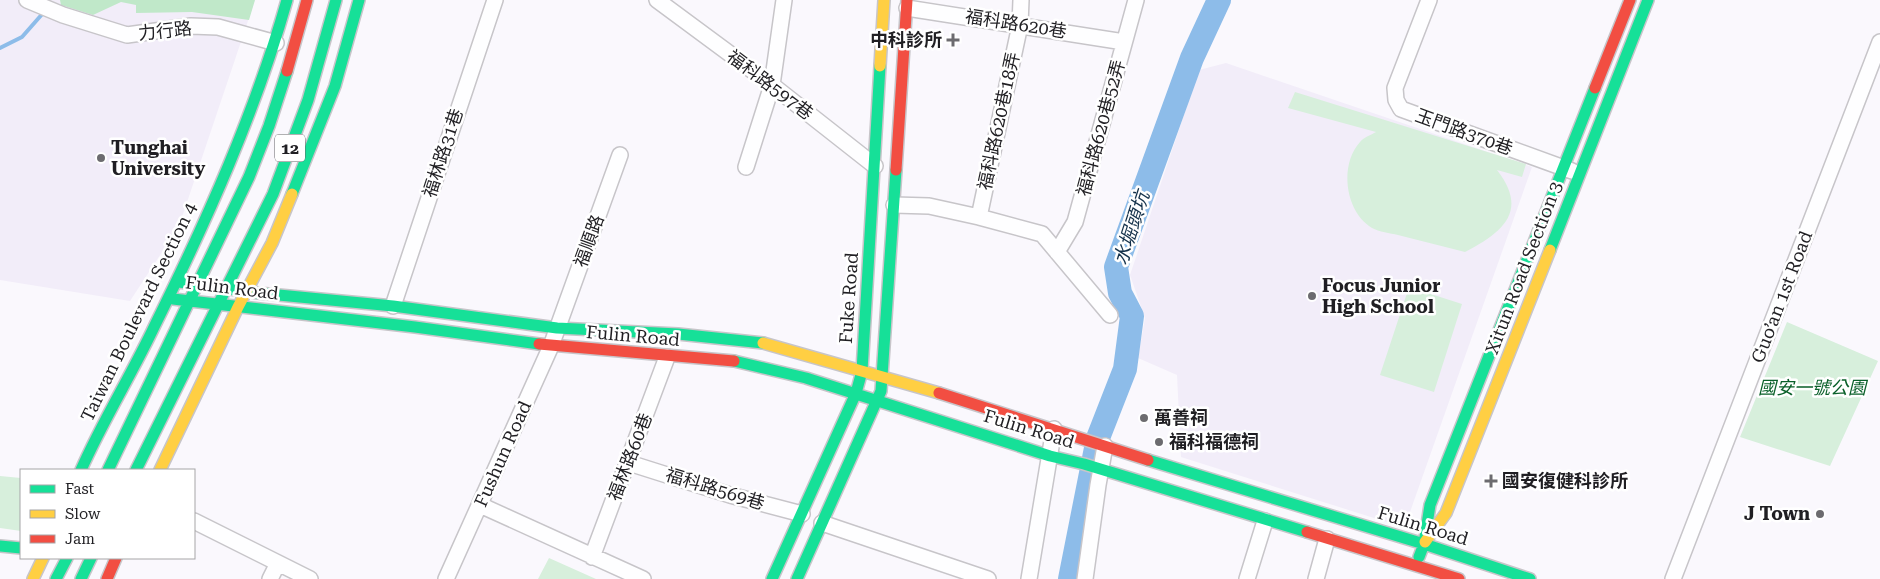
<svg xmlns="http://www.w3.org/2000/svg" width="1880" height="579" viewBox="0 0 1880 579" font-family="'Roboto Serif','Noto Sans TC',serif">
<style>
.built{fill:#f2edf9}
.green{fill:#d7efdc}
.forest{fill:#c0e8c9}
.lines{fill:none;stroke-linecap:round;stroke-linejoin:round}
.stream{stroke:#8dbce9;stroke-width:4}
.river{stroke:#8dbce9;stroke-width:24}
.street-casing{stroke:#c7c5c9;stroke-width:18}
.fast-casing{stroke:#c7c5c9;stroke-width:14}
.slow-casing{stroke:#c7c5c9;stroke-width:14}
.jam-casing{stroke:#c7c5c9;stroke-width:14}
.street{stroke:#fefeff;stroke-width:15}
.fast{stroke:#16e098;stroke-width:11}
.slow{stroke:#ffcf43;stroke-width:11}
.jam{stroke:#f24e42;stroke-width:11}
.poi-dot{fill:#6c6b6f;stroke:#fff;stroke-width:2}
.labels{text-anchor:middle;stroke-width:5;stroke-linejoin:round;paint-order:stroke}
.shield{fill:#fff;stroke:#636265;stroke-width:1}
.shield-label{font-size:16px;font-weight:bold;fill:#201f23}
.street-label{font-size:18px;fill:#201f23;stroke:#fff}
.poi-label{font-size:18px;font-weight:bold;fill:#201f23;stroke:#fff;text-anchor:start}
.park-label{font-size:18px;font-style:italic;fill:#0a602a;stroke:#fff}
.water-label{font-size:19px;font-style:italic;fill:#14314a;stroke:#fff}
</style>
<rect width="100%" height="100%" fill="#faf8fd"/>
<path class="built" d="M0,0h255l-76,226 -49,75 -130,-21z
M1226,63l306,104 -122,345 -14,13 -215,-68 -4,-82 -39,-17 7,-40 -15,-43 69,-205z"/>
<path class="green" d="M1295,92l231,72 -4,13 -25,-7c32,41 6,62 -32,82 -22,-6 -45,-11 -67,-17 -8,-2 -19,-3 -26,-7 -27,-16 -33,-63 -12,-86 4,-5 11,-7 16,-10l-88,-24z
M1409,287l53,17 -28,88 -54,-17z
M1787,322l91,39 -48,105 -90,-29z
M0,476l21,2v53l-21,-3z
M549,558l47,21h-58z"/>
<path class="forest" d="M60,0h195l-6,20 -57,-8 -56,1v-8l-15,-3 -28,13 -32,-10z"/>
<g class="lines">
<path class="stream" d="M0,48l22,-11 22,-25"/>
<path class="river" d="M1070,579l28,-141 27,-69 7,-53 -12,-23 -4,-26 76,-209 27,-58"/>
<defs>
<path id="street" d="M27,0l36,15 64,20 64,-9 27,1 58,16
M657,0l115,85 103,81
M1429,0l-34,88 1,12 5,9 171,62
M907,8l217,34
M746,167l26,-82 12,-85
M894,205l35,1 50,11 63,17 68,81
M979,217l41,-192 1,-25
M1057,252l18,-30 61,-222
M393,306l102,-306
M629,463l101,32 72,19
M480,505l163,74
M194,521l116,58
M822,523l166,56
M592,557l75,-200
M270,579l8,-16
M446,579l105,-233 69,-191
M1029,579l25,-150
M1085,579l13,-94 7,-39
M1247,579l18,-58
M1316,579l11,-40
M1673,579l207,-537"/>
<path id="fast" d="M292,194l43,-108 24,-86
M1550,250l98,-250
M179,282l79,11 135,13 164,22 121,6 85,9
M173,299l242,28 124,17
M734,361l72,17 244,78 34,8 223,68
M1148,460l276,84 106,35
M81,470c22,-50 51,-96 74,-145 52,-105 100,-212 132,-325
M108,470l141,-293 20,-51 18,-55
M136,470l137,-276 35,-94 28,-100
M0,546l21,2
M1419,557l5,-13 6,-39 165,-417
M56,579l11,-21
M81,579l10,-21
M772,579l84,-186 6,-22 18,-305
M797,579l84,-188 15,-221"/>
<path id="slow" d="M880,66l4,-66
M763,343l176,50
M160,470l78,-163 34,-64 20,-49
M1425,542l21,-29 104,-263
M33,579l10,-21"/>
<path id="jam" d="M287,71l20,-71
M1595,88l35,-88
M896,170l11,-170
M539,344l195,17
M939,393l209,67
M1307,532l152,47
M107,579l9,-21"/>
</defs>
<use href="#street" class="street-casing"/>
<use href="#fast" class="fast-casing"/>
<use href="#slow" class="slow-casing"/>
<use href="#jam" class="jam-casing"/>
<use href="#street" class="street"/>
<use href="#fast" class="fast"/>
<use href="#slow" class="slow"/>
<use href="#jam" class="jam"/>
</g>
<g class="poi-dot">
<path d="M950.5 32.5h5v5h5v5h-5v5h-5v-5h-5v-5h5z"/>
<circle cx="101" cy="158" r="5"/>
<circle cx="1312" cy="296" r="5"/>
<circle cx="1144" cy="418" r="5"/>
<circle cx="1159" cy="442" r="5"/>
<path d="M1488.5 473.5h5v5h5v5h-5v5h-5v-5h-5v-5h5z"/>
<circle cx="1820" cy="514" r="5"/>
</g>
<g class="labels">
<rect class="shield" x="275" y="134.5" width="30" height="27" rx="4"/>
<g class="shield-label">
<text x="290" y="154">12</text>
</g>
<g class="street-label">
<text transform="translate(1016 24) rotate(9)" y="6">福科路620巷</text>
<text transform="translate(165 31) rotate(-6)" y="6">力行路</text>
<text transform="translate(770 85) rotate(37)" y="6">福科路597巷</text>
<text transform="translate(999 121) rotate(-78)" y="6">福科路620巷18弄</text>
<text transform="translate(1101 128) rotate(-75)" y="6">福科路620巷52弄</text>
<text transform="translate(1464 132) rotate(20)" y="6">玉門路370巷</text>
<text transform="translate(443 153) rotate(-72)" y="6">福林路31巷</text>
<text transform="translate(589 241) rotate(-70)" y="6">福順路</text>
<text transform="translate(1524 268) rotate(-69)" y="6">Xitun Road Section 3</text>
<text transform="translate(232 288) rotate(7)" y="6">Fulin Road</text>
<text transform="translate(1782 297) rotate(-69)" y="6">Guo’an 1st Road</text>
<text transform="translate(849 298) rotate(-86)" y="6">Fuke Road</text>
<text transform="translate(139 312) rotate(-64)" y="6">Taiwan Boulevard Section 4</text>
<text transform="translate(633 336) rotate(5)" y="6">Fulin Road</text>
<text transform="translate(1029 429) rotate(17)" y="6">Fulin Road</text>
<text transform="translate(503 454) rotate(-66)" y="6">Fushun Road</text>
<text transform="translate(630 457) rotate(-69)" y="6">福林路60巷</text>
<text transform="translate(715 489) rotate(17)" y="6">福科路569巷</text>
<text transform="translate(1423 526) rotate(17)" y="6">Fulin Road</text>
</g>
<g class="poi-label">
<text x="942" y="46" text-anchor="end">中科診所</text>
<text x="111" y="154">Tunghai<tspan x="111" dy="21">University</tspan></text>
<text x="1322" y="292">Focus Junior<tspan x="1322" dy="21">High School</tspan></text>
<text x="1154" y="424">萬善祠</text>
<text x="1169" y="448">福科福德祠</text>
<text x="1502" y="487">國安復健科診所</text>
<text x="1810" y="520" text-anchor="end">J Town</text>
</g>
<g class="park-label">
<text x="1812" y="394">國安一號公園</text>
</g>
<g class="water-label">
<text transform="translate(1131 228) rotate(-72)" y="7">水堀頭坑</text>
</g>
</g>
<rect x="20" y="469" width="175" height="90" fill="#ffffff" stroke="#a6a5a7"/>
<rect x="30" y="485" width="25" height="8" fill="#16e098" stroke="#a6a5a7"/>
<text x="65" y="494" font-size="15" fill="#201f23">Fast</text>
<rect x="30" y="510" width="25" height="8" fill="#ffcf43" stroke="#a6a5a7"/>
<text x="65" y="519" font-size="15" fill="#201f23">Slow</text>
<rect x="30" y="535" width="25" height="8" fill="#f24e42" stroke="#a6a5a7"/>
<text x="65" y="544" font-size="15" fill="#201f23">Jam</text>
</svg>
